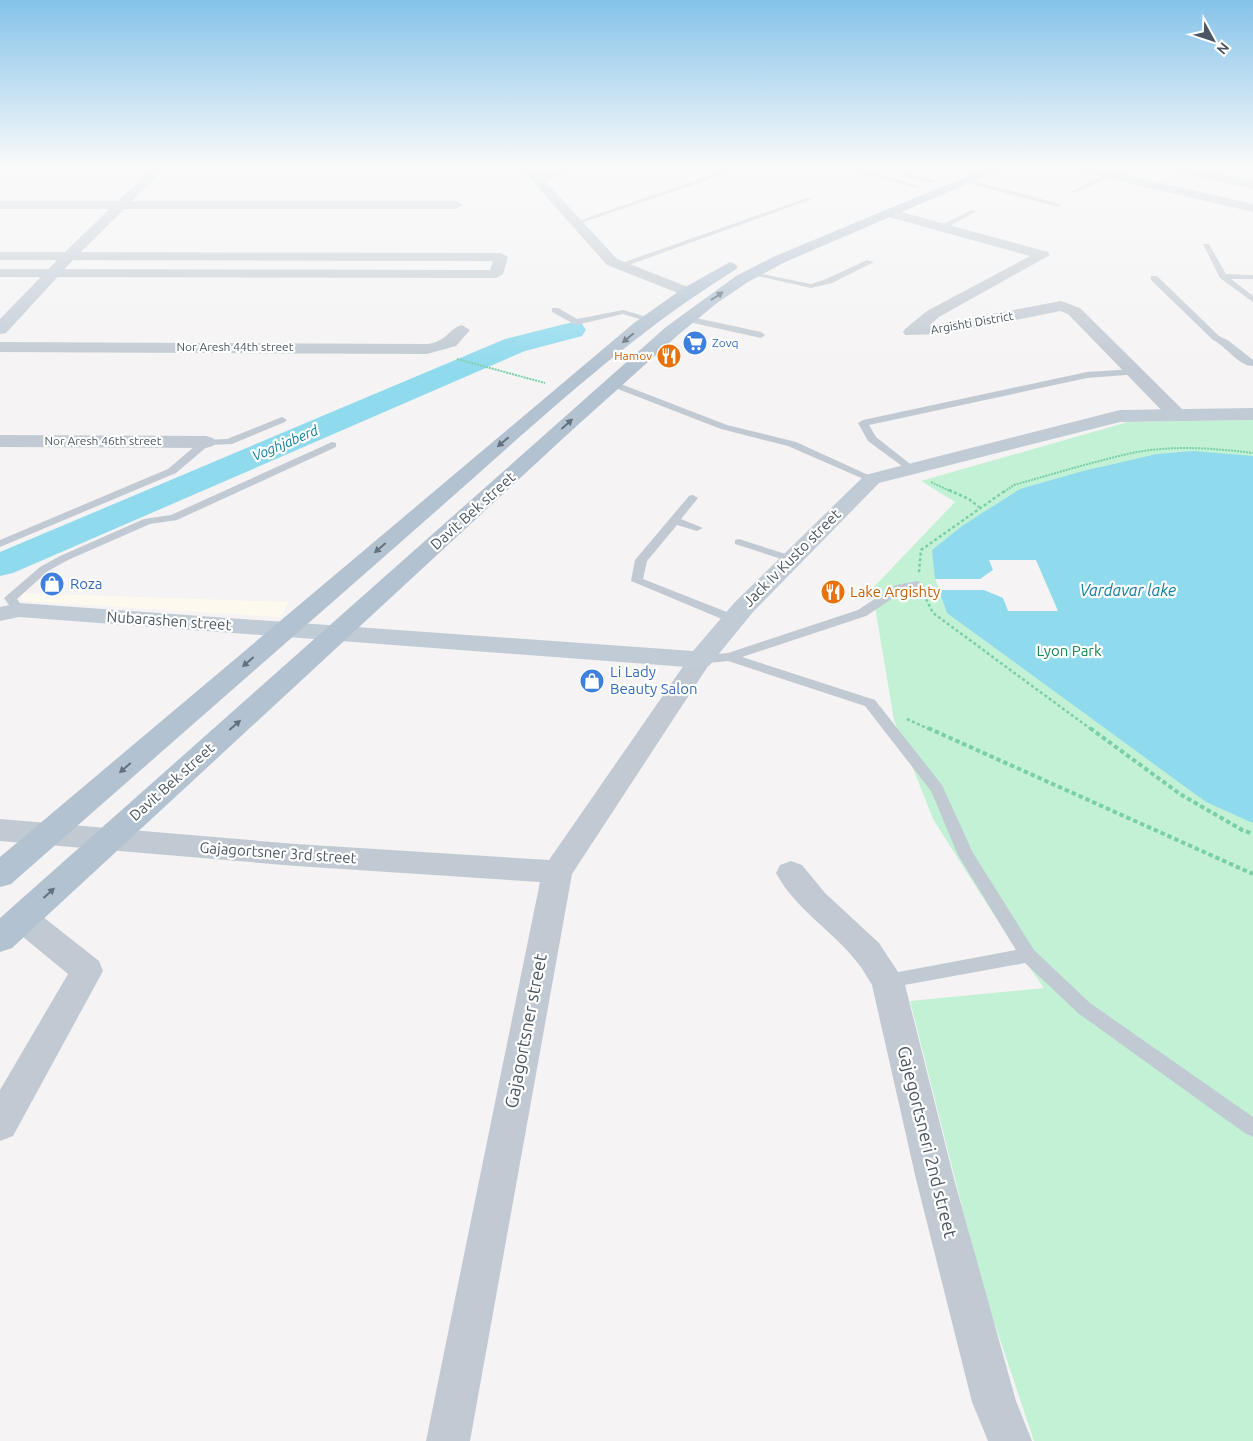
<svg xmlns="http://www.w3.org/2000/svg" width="1253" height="1441" viewBox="0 0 1253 1441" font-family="Ubuntu,sans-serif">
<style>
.commercial{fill:#fdf9ef}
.green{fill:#c3f1d5}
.water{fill:#90daee}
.pier{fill:#f5f3f3}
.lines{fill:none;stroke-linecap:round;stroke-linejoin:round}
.river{fill:#90daee;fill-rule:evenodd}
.path-far2{stroke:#7ad0a6;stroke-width:2;stroke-dasharray:2 1;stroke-linecap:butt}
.path-far1{stroke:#7ad0a6;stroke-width:2.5;stroke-dasharray:3 2.5;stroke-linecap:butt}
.path{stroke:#7ad0a6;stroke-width:4;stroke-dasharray:4.5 3;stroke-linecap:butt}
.lane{fill:#c1cad2;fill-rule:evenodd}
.street{fill:#c1cad2;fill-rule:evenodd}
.secondary{fill:#c1cbd6;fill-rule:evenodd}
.primary{fill:#b3c2d1;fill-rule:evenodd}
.oneway{fill:#64717d}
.labels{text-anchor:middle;stroke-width:4.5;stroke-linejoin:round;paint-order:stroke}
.far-street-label{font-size:12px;fill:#4a5661;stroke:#fff}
.far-shop-label{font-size:12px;fill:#366cbe;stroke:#fff;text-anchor:start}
.far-food-label{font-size:12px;fill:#c56008;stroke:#fff;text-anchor:end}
.far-water-label{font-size:14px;font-style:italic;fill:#0c7c9b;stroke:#fff}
.street-label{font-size:15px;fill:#4a5661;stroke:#fff}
.shop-label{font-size:15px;fill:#366cbe;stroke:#fff;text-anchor:start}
.food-label{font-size:15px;fill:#c56008;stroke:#fff;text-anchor:start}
.park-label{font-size:15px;fill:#17864f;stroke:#fff}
.water-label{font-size:16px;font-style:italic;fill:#0c7c9b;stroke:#fff}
.near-street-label{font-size:18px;fill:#4a5661;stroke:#fff}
</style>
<rect width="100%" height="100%" fill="#f5f3f3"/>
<path class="commercial" d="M21,593l268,9 -9,15 -259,-16z"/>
<path class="green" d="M1253,420v1021h-219l-51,-152 -73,-288 134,-13 -36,-51 -75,-118 -39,-99 -22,-131 83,-87 -34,-21 207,-59z"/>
<path class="water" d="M1193,451l60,5v367l-47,-21 -259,-189 -12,-34 -3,-29 30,-24 58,-37 63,-18 74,-17z"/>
<path class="pier" d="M989,560h47l22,51h-50l-5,-13 -19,-8h-45l-4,-11h45l13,-9z"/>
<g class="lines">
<path class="river" d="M573,322l9,2 4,6 -4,6 -57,15 -512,222 -13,3v-24l505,-213z"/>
<path class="path-far2" d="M457,359l88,24
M931,482l21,10
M1004,492l10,-7c39,-11 78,-23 118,-32 40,-8 81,-5 121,0"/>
<path class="path-far1" d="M949,490l20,9 10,8
M919,572l2,-22 85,-60
M926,599l7,14 159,117
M907,719l24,11"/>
<path class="path" d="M928,728l325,146
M1090,728l90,66 62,36 11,4"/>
<path class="lane" d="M735,167h10l-167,57 -6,-1z
M839,167h11l70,19 -3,2z
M905,173l28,7 1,1 -3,2 -28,-7z
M1108,173l2,3 -34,17 -5,-1z
M966,179l94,25 1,1 -3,2 -94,-25z
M807,198l5,1 -189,68 -7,-2z
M972,210l5,1 -33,18 -7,-2z
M1203,244h6l17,30 27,1v4h-22l22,17v6l-33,-24z
M867,260l7,2 -42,21 -21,5 -63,-14 4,-2 59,12 15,-5z
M1151,276h6l62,60 10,5 24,19v6c-15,0 -27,-20 -40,-26l-62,-60z
M552,308h6l19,11 46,-9 31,9 -4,3 -27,-8 -47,11 -24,-13z
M687,316l74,16 4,3 -4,3 -77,-17 -1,-2z
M1135,369l3,1v4l-51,4 -218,47 7,12 38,30 1,2 -5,3 -42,-31 -10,-18 5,-3 224,-48z
M613,381l114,44 69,17 81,37 -5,3 -4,-1 -80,-35 -67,-17 -111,-43v-4z
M282,417l5,3 -2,2 -53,22 -23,1 -33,28 -176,74v-7l168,-71 34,-29 25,-1z
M332,442l4,1v4l-159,73 -27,4 -82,36 -20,11 -31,28 8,11 -2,3h-8l-11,-15 36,-31 20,-11 84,-37 27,-4z
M693,495l5,3 -17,21 22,9 -6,3 -20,-6 -30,36 -4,18 94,37 2,3 -2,3h-8l-98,-41 4,-21 54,-64z
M739,539l56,18 2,2 -6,3 -56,-18v-4z
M918,581l6,4 -2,3 -18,3 -38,25 -124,41 133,43 67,85 31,68 61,97 56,53 163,114v20l-7,-3 -168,-121 -53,-50 -137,25 -6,-2 -3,-5 3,-5 6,-2 128,-24 -58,-95 -27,-64 -66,-85 -137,-45 -28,3 -6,-4 6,-4 28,-3 130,-43 38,-25z"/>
<path class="street" d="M520,167h13l7,8 24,-8h19l-38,14 72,78 76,30 3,3 -3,3h-10l-76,-30z
M1168,167h23l62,14v8l-83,-19z
M0,201h456l7,4 -7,4h-456z
M890,209l158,43 2,3 -111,62 -10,9 132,-25 19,7 105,104 2,4 -2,4h-14l-103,-106 -8,-3 -114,23 -41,1 -2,-3 2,-3 22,-18 103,-55 -145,-40 -2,-3 2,-3z
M0,252l501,1 7,4 -5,17 -7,4 -496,-1v-8l490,1 3,-9 -493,-1z
M462,325l8,5 -14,16 -29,8 -427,-2v-10l427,2c20,-2 22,-16 35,-19z
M0,435l206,1 7,2 3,4 -3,4 -7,2 -206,-1z
M700,652l9,3 3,5 -140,214 -102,567h-44l114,-559 -244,-16 -296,-25v-22l296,25 253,16 142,-205z
M791,861l11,4 23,28 54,50 25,38 50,198 62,222 16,40h-44l-16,-39 -56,-223 -44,-194c-5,-8 -9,-16 -15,-23 -25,-32 -61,-52 -81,-89l4,-8z
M22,905l11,4 66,52 4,10 -90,165 -13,5v-51l68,-116 -57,-47 -5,-9 5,-9z"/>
<path class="secondary" d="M153,167h13l-92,92 -68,74 -6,1v-15l64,-66z
M1070,167h23l160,37v8l-177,-41z
M1253,408v12l-133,2 -241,61 -126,129 -44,54 -9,2 -681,-51 -19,4v-14l19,-4 674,48 42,-49 130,-127 255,-65z"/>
<path class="primary" d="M989,167h17l-223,96 -35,19 -31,21 -39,32 -108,97 -558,516 -12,4v-34l666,-591 70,-51 37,-19z
M730,262l5,2 3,3 -3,3c-108,66 -205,159 -300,242 -141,124 -283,248 -424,372l-11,3v-30l634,-534 48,-34z"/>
</g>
<defs><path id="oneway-solid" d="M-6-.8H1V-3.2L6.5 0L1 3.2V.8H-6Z" transform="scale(1.25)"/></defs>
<g class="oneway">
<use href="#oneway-solid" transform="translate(717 296) rotate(-34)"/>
<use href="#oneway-solid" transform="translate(628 338) rotate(140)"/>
<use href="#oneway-solid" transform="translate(567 424) rotate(-42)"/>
<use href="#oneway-solid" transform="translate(503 442) rotate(140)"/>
<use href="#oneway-solid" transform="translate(380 548) rotate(139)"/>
<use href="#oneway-solid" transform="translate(248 662) rotate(139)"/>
<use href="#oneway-solid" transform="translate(235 725) rotate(-41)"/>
<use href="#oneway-solid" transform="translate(125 768) rotate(139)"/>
<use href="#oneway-solid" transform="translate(49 893) rotate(-42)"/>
</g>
<linearGradient id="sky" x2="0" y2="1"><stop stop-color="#85c3ea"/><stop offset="0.45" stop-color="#fafafa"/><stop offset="1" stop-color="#fafafa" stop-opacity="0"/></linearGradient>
<rect width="1253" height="369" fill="url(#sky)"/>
<defs>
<symbol id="supermarket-disc" viewBox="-11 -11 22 22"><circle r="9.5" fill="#3f7fe0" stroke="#fff"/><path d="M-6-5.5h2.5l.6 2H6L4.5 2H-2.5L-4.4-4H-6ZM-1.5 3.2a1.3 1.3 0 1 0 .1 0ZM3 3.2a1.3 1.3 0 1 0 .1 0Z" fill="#fff"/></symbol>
<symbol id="restaurant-disc" viewBox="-11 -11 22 22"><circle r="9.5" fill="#e8710a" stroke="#fff"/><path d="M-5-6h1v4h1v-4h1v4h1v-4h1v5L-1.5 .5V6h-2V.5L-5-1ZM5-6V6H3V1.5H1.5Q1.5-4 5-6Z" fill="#fff"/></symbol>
<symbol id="shop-disc" viewBox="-11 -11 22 22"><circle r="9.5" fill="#3f7fe0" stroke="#fff"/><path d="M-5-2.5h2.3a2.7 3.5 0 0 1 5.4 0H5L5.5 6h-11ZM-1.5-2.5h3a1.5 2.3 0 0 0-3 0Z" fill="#fff"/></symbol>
</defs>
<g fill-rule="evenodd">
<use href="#supermarket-disc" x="681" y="329" width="28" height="28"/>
<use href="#restaurant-disc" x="655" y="342" width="28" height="28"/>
<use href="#shop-disc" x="38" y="570" width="28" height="28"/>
<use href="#restaurant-disc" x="819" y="578" width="28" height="28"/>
<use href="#shop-disc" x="578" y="667" width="28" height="28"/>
</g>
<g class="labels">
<g class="far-street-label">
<text transform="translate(972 323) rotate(-10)" y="4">Argishti District</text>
<text x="235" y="351">Nor Aresh 44th street</text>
<text x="103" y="445">Nor Aresh 46th street</text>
</g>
<g class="far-shop-label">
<text x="712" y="347">Zovq</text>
</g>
<g class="far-food-label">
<text x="652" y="360">Hamov</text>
</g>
<g class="far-water-label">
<text transform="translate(285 443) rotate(-23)" y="5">Voghjaberd</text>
</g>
<g class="street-label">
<text transform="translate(473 511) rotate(-42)" y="5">Davit Bek street</text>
<text transform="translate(792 558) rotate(-45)" y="5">Jack Iv Kusto street</text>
<text transform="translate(169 621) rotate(4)" y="5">Nubarashen street</text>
<text transform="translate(172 782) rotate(-42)" y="5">Davit Bek street</text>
<text transform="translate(278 853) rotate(4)" y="5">Gajagortsner 3rd street</text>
</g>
<g class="shop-label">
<text x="70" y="589">Roza</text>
<text x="610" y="677">Li Lady<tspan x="610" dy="17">Beauty Salon</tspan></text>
</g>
<g class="food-label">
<text x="850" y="597">Lake Argishty</text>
</g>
<g class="park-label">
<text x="1069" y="656">Lyon Park</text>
</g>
<g class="water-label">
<text x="1128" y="596">Vardavar lake</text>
</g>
<g class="near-street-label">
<text transform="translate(526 1031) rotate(-79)" y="6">Gajagortsner street</text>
<text transform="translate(927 1142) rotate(76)" y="6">Gajegortsneri 2nd street</text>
</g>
</g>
<g transform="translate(1213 40) rotate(130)" stroke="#ffffff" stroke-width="4" paint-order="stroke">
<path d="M0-4L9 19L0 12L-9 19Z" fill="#4a5661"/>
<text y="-8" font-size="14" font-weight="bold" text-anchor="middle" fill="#4a5661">N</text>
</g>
</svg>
